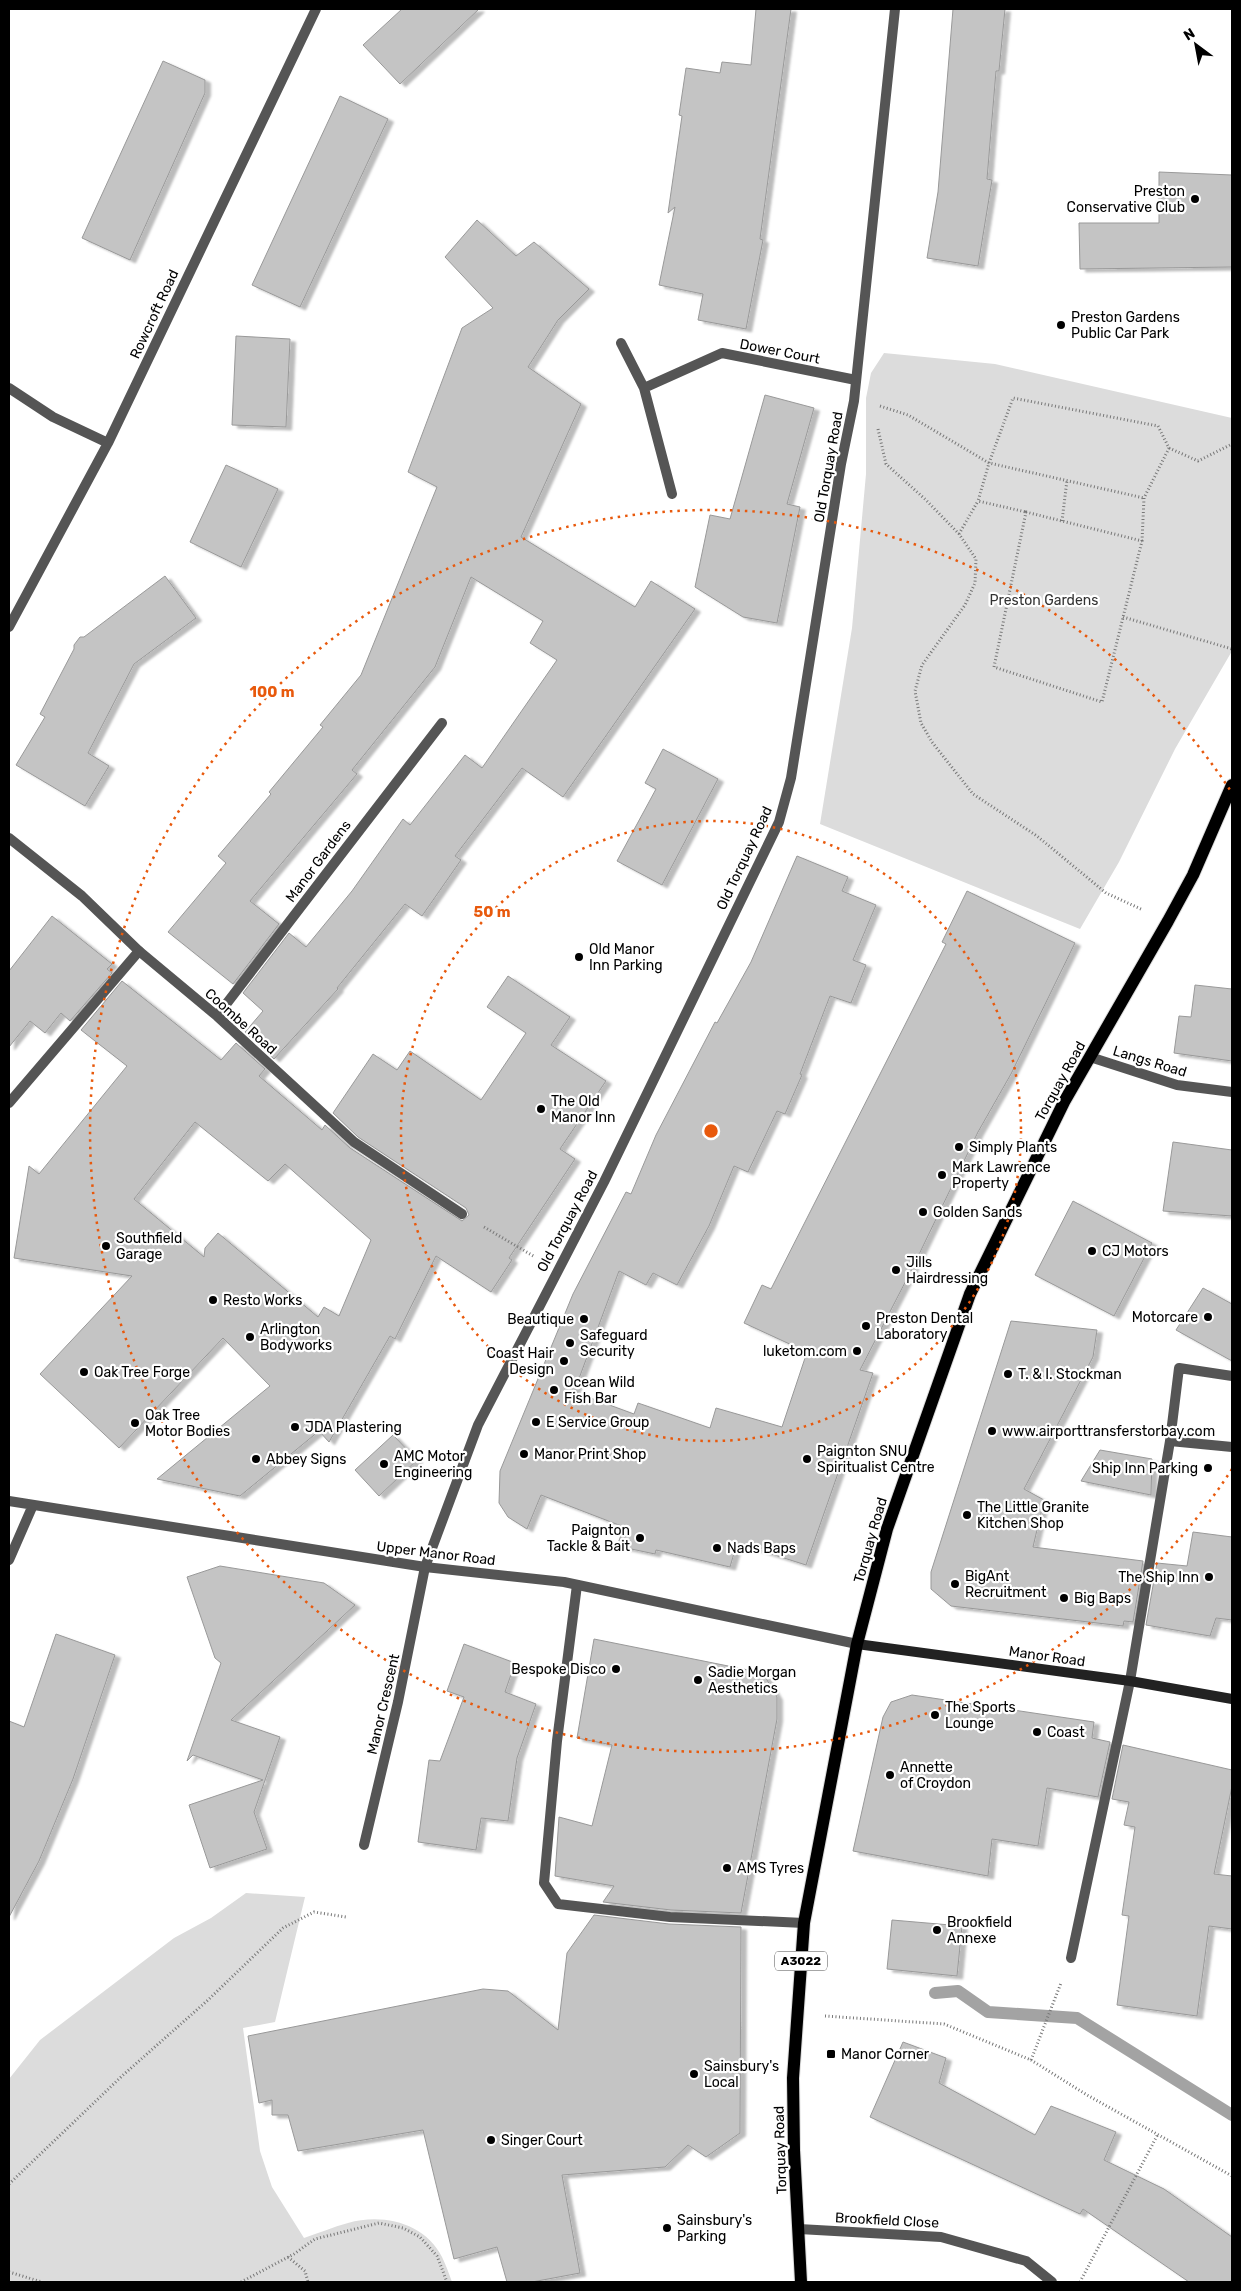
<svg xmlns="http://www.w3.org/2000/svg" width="1241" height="2291" viewBox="0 0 1241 2291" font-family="Rubik,sans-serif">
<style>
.green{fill:#dcdcdc}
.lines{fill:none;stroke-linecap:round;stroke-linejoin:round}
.stream{stroke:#a3a3a3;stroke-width:12}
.building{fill:#c4c4c4;stroke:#999;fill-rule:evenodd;filter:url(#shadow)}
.primary-casing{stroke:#dbdbdb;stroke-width:14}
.path{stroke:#777;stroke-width:3;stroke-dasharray:1 2.5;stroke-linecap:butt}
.service{stroke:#555;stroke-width:10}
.minor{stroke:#555;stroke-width:10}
.tertiary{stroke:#555;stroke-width:10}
.secondary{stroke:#222;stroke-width:10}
.primary{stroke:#000;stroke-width:12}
.ring{fill:none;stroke:#e8590c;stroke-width:2.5;stroke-dasharray:2.5 5}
.poi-dot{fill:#000;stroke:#fff;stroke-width:2}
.labels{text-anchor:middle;stroke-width:4.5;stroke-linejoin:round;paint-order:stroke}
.shield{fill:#fff;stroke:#4c4c4c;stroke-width:1}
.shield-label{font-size:12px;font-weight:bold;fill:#000}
.poi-label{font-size:14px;fill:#000;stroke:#fff;text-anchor:start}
.street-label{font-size:14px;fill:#000;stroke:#fff}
.park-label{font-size:14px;fill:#333;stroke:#fff}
.centre{fill:#e8590c;stroke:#fff;stroke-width:2.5}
.ring-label{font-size:15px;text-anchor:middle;font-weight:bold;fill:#e8590c;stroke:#fff;stroke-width:4.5;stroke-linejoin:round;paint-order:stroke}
</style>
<defs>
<filter id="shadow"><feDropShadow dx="5.5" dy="3" stdDeviation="1" flood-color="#0004"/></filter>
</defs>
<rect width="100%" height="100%" fill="#fff"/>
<path class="green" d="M884,353l111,11 237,54v233l-57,98 -56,113 -39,67 -260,-105 32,-196 14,-154v-76l5,-25z
M246,1893l59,4 -30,125 -32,6 17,123 12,36 32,51c15,-5 29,-11 44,-15 35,-10 77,0 94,34 4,8 7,17 10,25h-443v-203l31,-39 134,-102 37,-20z"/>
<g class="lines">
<path class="stream" d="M935,1993l23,-2 30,21 89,6 155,97"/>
</g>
<path class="building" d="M402,9h77l-79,75 -37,-39z
M756,9h35l-31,230 3,1 -17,89 -48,-9 5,-26 -44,-9 16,-78 -7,6 14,-97 -3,-1 7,-47 34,5 2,-11 29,3z
M953,9h52l-6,62h-3l-9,108 5,1 -14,86 -51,-8 11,-66z
M163,61l42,19v13l-75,167 -48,-22z
M340,96l48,23 -88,188 -48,-22z
M1159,172l73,3v92l-152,2 -1,-46h80z
M477,220l39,36 18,-14 55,47 -31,31 -30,47 53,37 -60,133 114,70 16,-26 44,28 -132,188 -41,-29 -67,88 6,4 -39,56 -17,-12 -68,84 1,1 -64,70 -29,-27 18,-21 -20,-18 46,-60 17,14 46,-56 51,-72 7,6 55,-70 17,13 75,-108 -27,-17 13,-22 -72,-44 -36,90 -83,103 5,4 -107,127 29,23 -46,60 -65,-52 58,-69 -8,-7 53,-62 -2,-2 54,-65 -3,-2 41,-50 76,-188 -29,-15 54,-144 31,-20 -48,-51z
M236,336l54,3 -4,88 -54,-2z
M765,395l49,13 -27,96 13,3 -23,116 -34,-6 -48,-30 15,-72 20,4z
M226,465l52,24 -37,78 -51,-25z
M165,576l31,42 -62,46 -46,89 21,13 -24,40 -69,-41 29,-48 -5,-3 34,-65v-4l6,-8h4z
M663,749l55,30 -56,106 -45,-24 39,-72 -11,-6z
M797,856l51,21 -6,14 34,14 -23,55 13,5 -15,38 -21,-7 -30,78 2,1 -17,39 -8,-3 -29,61 -14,-6 -25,60 -32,59 -24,-12 -7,12 -27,-14 -45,121 60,22 4,-11 72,25 6,-20 66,19 25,-75 -63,-29 18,-38 9,4 175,-345 -4,-2 25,-51 108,52 -64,131 -33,58 -66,137 -52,101 13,3 -67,192 -69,-22 -7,24 -74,-17 -1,4 -38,-8 7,-19 -83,-32 -14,34 -19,-12 -9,-14 1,-32 73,-177 53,-102 5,2 25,-59 59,-113 2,1 34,-61z
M52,916l60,48 -5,5 5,4 -42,48 -9,-8 -16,20 -15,-12 -21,26v-76z
M508,976l62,41 -19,28 55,36 -46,68 15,10 -66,99 3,2 -21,32 -55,-36 -41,83 -5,-3 -61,106 -10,-11 -79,65 -83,-17 113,-93 -47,-48 -104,110 -79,-74 92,-98 -118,-18 15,-92 10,8 88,-108 -46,-36 41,-49 99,79 15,-17 29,26 -6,7 63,54 3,-5 25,23 112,73 7,-6 -3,-7 -108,-71 -25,-24 40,-59 24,16 13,-19 71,49 45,-67 -39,-26zM195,1122l73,59 17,-17 86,76 -32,76 -15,-9 -6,10 -100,-84 -13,15 -1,9 -70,-58z
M1195,985l37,4v72l-58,-8 5,-37 12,1z
M1173,1142l59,8v66l-69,-5z
M1073,1201l79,42 -38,73 -79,-41z
M1203,1288l29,16v57l-56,-31z
M1011,1321l86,9 -4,27 -69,132 20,11 -11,47 110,14 -10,61 -9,-1 -1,5 -172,-20 -20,-17v-17z
M393,1435l24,25 -38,36 -24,-26z
M1100,1450l52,9 -1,36 -70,-14z
M1193,1532l39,5v83l-16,-2 -6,18 -64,-11 11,-62 30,3z
M220,1566l104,17 31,22 -124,115 49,17 -26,75 13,37 -57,19 -21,-63 74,-25 -70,-25 -6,6 34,-98 -6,-5 -28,-81z
M56,1634l59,21 -42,124 -34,82 -30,56v-196l15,6z
M594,1639l169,34 14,24v22l-36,194 -70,-3 -68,-8 11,-16 -59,-10 4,-59 33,9 20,-81 -35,-7z
M464,1644l51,19 -10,29 31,12 -19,54 -9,63 -27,-3 -5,32 -58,-8 11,-82 11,1 24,-64 -17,-6z
M912,1695l182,27 -2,16 18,4 -12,55 -51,-9 -9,58 -46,-7 -4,37 -135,-25 30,-134 8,-15z
M1123,1745l109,25v16l-18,88 18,2v53l-23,-3 -12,90 -80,-11 12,-89 -7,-1 13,-88 -11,-2 5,-23 -17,-3z
M594,1915l75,9 72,3 -1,206 -34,24 -18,-12 -23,22 -103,8 18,98 -48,9h-25l-10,-35 -43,12 -31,-129 -125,21 -10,-36h-16v-15l-13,3 -11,-67 235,-47 25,2 50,39 9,-77z
M892,1920l70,6 -5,50 -70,-7z
M903,2042l43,16 -7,25 96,52 16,-29 65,26 -12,28 60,29 68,48v45h-43l-106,-73 -3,5 -210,-97z"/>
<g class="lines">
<defs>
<path id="primary" d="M801,2282l-7,-132 -1,-72 11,-155 53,-279 30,-115 83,-235 94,-192 104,-181 25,-46 39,-90"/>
</defs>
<use href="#primary" class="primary-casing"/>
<path class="path" d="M880,406l28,9 81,48 -11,38 48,11
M878,429l8,35 40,36 33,34 17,25 -1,24 -10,22 -43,60 -7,26 6,32 11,19 41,52 64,42 69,57 37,17
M1169,448l29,13 34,-17
M1026,512l116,29 -40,161 -108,-35z
M1062,521l5,-41
M959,534l19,-33
M1142,541l2,-43 25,-50 -11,-22 -145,-28 -24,65 155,35
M1123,617l109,32
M484,1227l51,30
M825,2016l119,8 87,36 30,-77
M1031,2060l56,35 145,81
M9,2184l113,-108 86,-76 75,-72 31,-16 32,5
M288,2257l17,14 3,11
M9,2272l33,10
M241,2282l53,-28 21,-15 64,-16 24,5 17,9 17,19 10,26
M1080,2282l78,-148"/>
<path class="service" d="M9,1103l130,-152
M1170,1441l62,6
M577,1585l-20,156 -13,142 14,21 112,13 134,6
M1071,1958l59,-277 40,-240 9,-73 53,8"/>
<path class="minor" d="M621,343l23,45
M9,388l44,29 55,26
M672,494l-28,-106 78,-35 134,27
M9,627l99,-184 208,-434
M9,838l73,58 57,55 78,65 137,126 108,72
M217,1016l225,-293
M1090,1057l87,28 55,7
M364,1845l34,-143 27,-135
M799,2229l142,8 85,24 26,21"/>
<path class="tertiary" d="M9,1501l416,66 139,15 293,62
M9,1560l24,-55
M425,1567l53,-142 126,-243 175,-360 12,-44 50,-314 13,-63 41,-392"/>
<path class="secondary" d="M857,1644l273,37 102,18"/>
<use href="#primary" class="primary"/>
</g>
<g class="ring">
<circle cx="711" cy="1131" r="310"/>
<path d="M1232 1469A621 621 0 1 1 1232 793"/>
</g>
<g class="poi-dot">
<circle cx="1195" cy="199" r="5"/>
<circle cx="1061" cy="325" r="5"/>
<circle cx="579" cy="957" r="5"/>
<circle cx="541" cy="1109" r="5"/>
<circle cx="959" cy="1147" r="5"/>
<circle cx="942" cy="1175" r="5"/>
<circle cx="923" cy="1212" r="5"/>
<circle cx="106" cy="1246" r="5"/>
<circle cx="1092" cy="1251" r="5"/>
<circle cx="896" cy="1270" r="5"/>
<circle cx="213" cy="1300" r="5"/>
<circle cx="1208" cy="1317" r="5"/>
<circle cx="584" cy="1319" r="5"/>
<circle cx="866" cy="1326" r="5"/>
<circle cx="250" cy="1337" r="5"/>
<circle cx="570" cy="1343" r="5"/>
<circle cx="857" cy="1351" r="5"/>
<circle cx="564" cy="1361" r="5"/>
<circle cx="84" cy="1372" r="5"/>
<circle cx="1008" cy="1374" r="5"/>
<circle cx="554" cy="1390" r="5"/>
<circle cx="536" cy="1422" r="5"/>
<circle cx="135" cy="1423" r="5"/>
<circle cx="295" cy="1427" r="5"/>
<circle cx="992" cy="1431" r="5"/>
<circle cx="524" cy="1454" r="5"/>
<circle cx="256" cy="1459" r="5"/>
<circle cx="807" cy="1459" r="5"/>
<circle cx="384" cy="1464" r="5"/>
<circle cx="1208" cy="1468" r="5"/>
<circle cx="967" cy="1515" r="5"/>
<circle cx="640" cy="1538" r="5"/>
<circle cx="717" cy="1548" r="5"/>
<circle cx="1209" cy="1577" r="5"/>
<circle cx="955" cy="1584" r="5"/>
<circle cx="1064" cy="1598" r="5"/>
<circle cx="616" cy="1669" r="5"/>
<circle cx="698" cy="1680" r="5"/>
<circle cx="935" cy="1715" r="5"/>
<circle cx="1037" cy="1732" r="5"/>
<circle cx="890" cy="1775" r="5"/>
<circle cx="727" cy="1868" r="5"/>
<circle cx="937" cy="1930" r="5"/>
<rect x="826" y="2049" width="10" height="10" rx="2.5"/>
<circle cx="694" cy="2074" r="5"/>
<circle cx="491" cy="2140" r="5"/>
<circle cx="667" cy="2228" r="5"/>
</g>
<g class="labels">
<rect class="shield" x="775" y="1951.5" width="52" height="19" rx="4"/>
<g class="shield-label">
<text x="801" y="1965">A3022</text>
</g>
<g class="poi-label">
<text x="1185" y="196" text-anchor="end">Preston<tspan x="1185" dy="16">Conservative Club</tspan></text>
<text x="1071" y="322">Preston Gardens<tspan x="1071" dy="16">Public Car Park</tspan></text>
<text x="589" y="954">Old Manor<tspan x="589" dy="16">Inn Parking</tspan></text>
<text x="551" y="1106">The Old<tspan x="551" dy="16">Manor Inn</tspan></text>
<text x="969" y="1152">Simply Plants</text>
<text x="952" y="1172">Mark Lawrence<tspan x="952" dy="16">Property</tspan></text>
<text x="933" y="1217">Golden Sands</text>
<text x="116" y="1243">Southfield<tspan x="116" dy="16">Garage</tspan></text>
<text x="1102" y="1256">CJ Motors</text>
<text x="906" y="1267">Jills<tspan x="906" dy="16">Hairdressing</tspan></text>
<text x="223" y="1305">Resto Works</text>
<text x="1198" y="1322" text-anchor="end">Motorcare</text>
<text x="876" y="1323">Preston Dental<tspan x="876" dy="16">Laboratory</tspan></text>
<text x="574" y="1324" text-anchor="end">Beautique</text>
<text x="260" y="1334">Arlington<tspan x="260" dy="16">Bodyworks</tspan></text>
<text x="580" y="1340">Safeguard<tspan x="580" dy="16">Security</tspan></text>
<text x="847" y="1356" text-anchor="end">luketom.com</text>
<text x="554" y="1358" text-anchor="end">Coast Hair<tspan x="554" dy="16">Design</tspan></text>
<text x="94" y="1377">Oak Tree Forge</text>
<text x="1018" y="1379">T. &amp; I. Stockman</text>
<text x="564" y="1387">Ocean Wild<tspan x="564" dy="16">Fish Bar</tspan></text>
<text x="145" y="1420">Oak Tree<tspan x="145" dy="16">Motor Bodies</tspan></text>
<text x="546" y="1427">E Service Group</text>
<text x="305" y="1432">JDA Plastering</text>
<text x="1002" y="1436">www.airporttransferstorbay.com</text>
<text x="817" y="1456">Paignton SNU<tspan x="817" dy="16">Spiritualist Centre</tspan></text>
<text x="534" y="1459">Manor Print Shop</text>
<text x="394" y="1461">AMC Motor<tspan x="394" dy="16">Engineering</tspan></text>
<text x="266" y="1464">Abbey Signs</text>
<text x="1198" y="1473" text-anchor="end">Ship Inn Parking</text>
<text x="977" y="1512">The Little Granite<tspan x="977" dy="16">Kitchen Shop</tspan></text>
<text x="630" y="1535" text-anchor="end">Paignton<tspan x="630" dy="16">Tackle &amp; Bait</tspan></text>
<text x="727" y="1553">Nads Baps</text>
<text x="965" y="1581">BigAnt<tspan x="965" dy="16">Recruitment</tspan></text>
<text x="1199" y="1582" text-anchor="end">The Ship Inn</text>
<text x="1074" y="1603">Big Baps</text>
<text x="606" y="1674" text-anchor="end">Bespoke Disco</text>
<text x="708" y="1677">Sadie Morgan<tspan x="708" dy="16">Aesthetics</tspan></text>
<text x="945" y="1712">The Sports<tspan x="945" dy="16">Lounge</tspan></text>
<text x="1047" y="1737">Coast</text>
<text x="900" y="1772">Annette<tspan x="900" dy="16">of Croydon</tspan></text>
<text x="737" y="1873">AMS Tyres</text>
<text x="947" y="1927">Brookfield<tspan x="947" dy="16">Annexe</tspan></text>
<text x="841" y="2059">Manor Corner</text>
<text x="704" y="2071">Sainsbury's<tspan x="704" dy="16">Local</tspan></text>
<text x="501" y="2145">Singer Court</text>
<text x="677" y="2225">Sainsbury's<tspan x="677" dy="16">Parking</tspan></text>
</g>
<g class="street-label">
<text transform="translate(154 314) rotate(-65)" y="5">Rowcroft Road</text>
<text transform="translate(780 351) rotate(11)" y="5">Dower Court</text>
<text transform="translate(828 467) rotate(-80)" y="5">Old Torquay Road</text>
<text transform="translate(744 858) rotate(-65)" y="5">Old Torquay Road</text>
<text transform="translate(318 861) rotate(-53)" y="5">Manor Gardens</text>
<text transform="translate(241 1021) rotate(42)" y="5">Coombe Road</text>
<text transform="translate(1150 1061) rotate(17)" y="5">Langs Road</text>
<text transform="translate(1060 1081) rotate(-61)" y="5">Torquay Road</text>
<text transform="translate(567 1221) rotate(-62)" y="5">Old Torquay Road</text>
<text transform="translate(870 1540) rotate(-74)" y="5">Torquay Road</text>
<text transform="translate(436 1553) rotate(7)" y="5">Upper Manor Road</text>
<text transform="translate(1047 1656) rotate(8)" y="5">Manor Road</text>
<text transform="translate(383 1704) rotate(-77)" y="5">Manor Crescent</text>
<text transform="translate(780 2150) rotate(-92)" y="5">Torquay Road</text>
<text transform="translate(887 2220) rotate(3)" y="5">Brookfield Close</text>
</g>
<g class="park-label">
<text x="1044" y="605">Preston Gardens</text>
</g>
</g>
<circle cx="711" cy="1131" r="8" class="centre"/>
<g class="ring-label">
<text x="272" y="697">100 m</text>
<text x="492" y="917">50 m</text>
</g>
<rect width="1241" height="2291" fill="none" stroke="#000000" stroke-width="20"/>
<g transform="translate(1196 45) rotate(328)" stroke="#ffffff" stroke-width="4" paint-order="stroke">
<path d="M0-4L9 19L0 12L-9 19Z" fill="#000000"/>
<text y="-8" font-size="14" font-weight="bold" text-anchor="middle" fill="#000000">N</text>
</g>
</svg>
